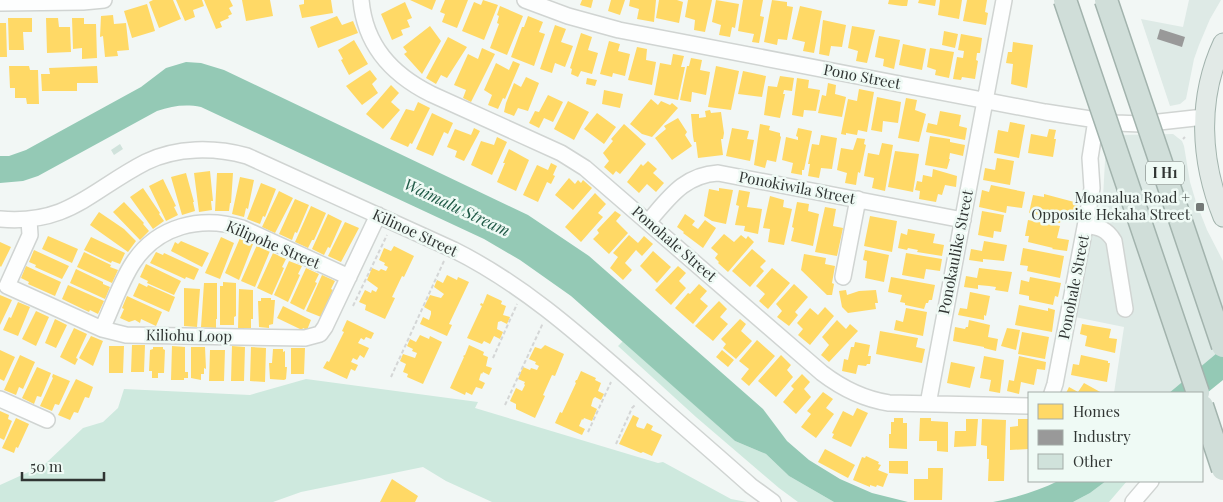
<svg xmlns="http://www.w3.org/2000/svg" width="1223" height="502" viewBox="0 0 1223 502" font-family="'Playfair Display',serif">
<style>
.built{fill:#deeae6}
.green{fill:#cee9de}
.water{fill:#94c9b5}
.homes{fill:#ffd966}
.industry{fill:#999}
.building{fill:#d0e2db}
.lines{fill:none;stroke-linecap:round;stroke-linejoin:round}
.minor-casing{stroke:#d0d4d2;stroke-width:18}
.major-casing{stroke:#a2b3ad;stroke-width:21}
.path{stroke:#d4d6d6;stroke-width:2;stroke-dasharray:4 2.5;stroke-linecap:butt}
.minor{stroke:#fdfefe;stroke-width:15}
.major{stroke:#e2eae7;stroke-width:19}
.highway-bridge-casing{stroke:#a2b3ad;stroke-width:25;stroke-linecap:butt}
.highway-bridge{stroke:#d0ded9;stroke-width:22}
.poi-dot{fill:#747977;stroke:#effaf5;stroke-width:2}
.labels{text-anchor:middle;stroke-width:5;stroke-linejoin:round;paint-order:stroke}
.shield{fill:#effaf5;stroke:#69706d;stroke-width:1}
.shield-label{font-size:14px;font-weight:bold;fill:#303533}
.street-label{font-size:15px;fill:#303533;stroke:#effaf5}
.poi-label{font-size:15px;fill:#303533;stroke:#effaf5;text-anchor:end}
.water-label{font-size:16px;font-style:italic;fill:#1f5946;stroke:#effaf5}
</style>
<rect width="100%" height="100%" fill="#f2f7f5"/>
<path class="built" d="M1189,0h32l-11,19 -11,26 -5,14 -8,40 -6,5 -10,2 -29,-87 42,8z
M1173,134l9,7 2,5 6,36 6,20 11,28 16,31v87l-54,45h-55l10,-66 -49,-10 15,-83h7l6,-36 3,-56 12,-7z"/>
<path class="green" d="M623,341l112,100 31,13 23,22 45,26h-36l-19,-14 -83,-71 -78,-71z
M306,379l172,23 -3,6 183,55 5,-1 68,37 16,3h-255l-46,-21 -23,-14 -122,25 -28,10h-273v-17l44,-20 39,-37 20,-6 15,-14 6,-19 126,6z
M1106,481h21l-18,21h-36l17,-9z"/>
<path class="water" d="M186,62l15,1 23,7 304,145 61,41 174,153 24,32 22,19 31,19 32,14 36,9h-74l-45,-26 -23,-22 -31,-13 -164,-145 -51,-36 -36,-21 -283,-132c-16,-3 -29,-1 -44,4l-119,65 -15,5 -23,2v-27h9l17,-6 115,-63 25,-19z
M1223,348v32l-21,17v-4h-33z
M1058,481h48l-16,12 -17,9h-80c22,-4 45,-11 65,-21z"/>
<path class="homes" d="M153,0h20l8,19 -22,9 -10,-26z
M176,0h26l2,6 -11,4 2,7 -10,4z
M204,0h26l3,6 -4,2 3,6 -4,2 1,2 -9,4 2,5 -6,2z
M242,0h28l3,16 -27,5z
M304,0h27l2,13 -31,5 -3,-13 5,-1z
M410,0h26l-4,10z
M445,0h23l-11,28 -15,-6 3,-8 -5,-2z
M483,0l15,5 -14,35 -22,-9 12,-29 7,3z
M582,0h11l-2,8 -11,-3z
M611,0h14l-5,15 -12,-4z
M630,0h26l-2,22 -17,-3 2,-10 -10,-3z
M659,0h18l6,2 -4,21 -23,-5z
M688,0h24l-7,32 -11,-2 1,-10 -10,-3z
M716,0l23,4 -4,24 -3,-1 -2,10 -11,-2 2,-10 -9,-3z
M743,0h20l-3,16 4,1 -5,26 -7,-1 2,-8 -16,-3z
M772,0l15,2v4l6,1 -6,33 -9,-1 -1,6 -13,-3z
M889,0h19l-1,6h-5l-14,-2z
M919,0h17l-1,6 -17,-3z
M940,0h22l-3,19 -21,-4z
M967,0h20l-2,12 3,1 -2,12 -23,-4z
M405,2l7,16 -5,2 3,7 -9,3 2,5 -11,5 -11,-26z
M147,4l8,27 -23,7 -8,-27z
M500,6l23,10 -16,39 -17,-7 9,-24 -2,-1 2,-7 -2,-1z
M800,6l22,5 -8,42 -11,-2 2,-9 -13,-3z
M113,15l1,9 12,-1 3,27 -12,1 1,5 -13,1 -2,-21 -3,1 1,-21z
M337,16l5,9 11,-4 5,12 -40,15 -8,-21z
M528,16l15,6 -4,10 6,2 -11,32 -23,-9 11,-30h2z
M8,18h24v14h-9l1,18h-15z
M46,18h12l1,9h11l1,25 -24,1z
M72,18h12v6h12l1,34 -15,1v-11l-9,1z
M823,20l23,5 -4,22 -11,-1 -2,10 -10,-2z
M0,23h6l1,34h-7z
M555,25l11,4 -5,13 12,4 -8,21 -10,-4 -3,10 -12,-4z
M430,26l11,15 -19,33 -18,-20 3,-2 -4,-5z
M852,26l23,4 -8,33 -11,-2 2,-10 -10,-3z
M944,31l14,3 -3,14 -13,-3z
M581,33l11,4 -4,13 10,3 -6,21 -11,-3 -3,6 -7,-3 1,-5 -2,-1z
M961,34l21,4 -2,15h-3l-1,7 2,1 -3,18 -13,-2 -1,3 -8,-1 4,-22 6,1 1,-7 -6,-1z
M879,36l21,4 -6,29 -11,-3 1,-7 -9,-2z
M448,37l19,10 -20,31 -6,-3 -5,9 -10,-6z
M354,40l14,24 -19,11 -8,-15 2,-1 -5,-9z
M609,41l11,3 -2,7 12,3 -5,22 -12,-3 -1,4 -12,-3z
M1013,42l20,3 -6,43 -16,-4 2,-20 -7,-1 2,-11h4z
M903,44l23,5 -4,21 -23,-5z
M637,47l10,2 -1,11 10,2 -4,23 -24,-5z
M482,48l13,6 -24,48 -8,-4 3,-8 -12,-5 14,-31 10,5z
M930,48l24,4 -5,26 -14,-3 1,-5 -9,-3z
M673,54l11,2 -3,11h4l-7,33 -24,-5 6,-32 11,2z
M691,58l11,2 -2,10 10,2 -4,23 -14,-3 -1,10 -11,-2 7,-34h2z
M513,61l7,3 -15,35 -2,-1 -5,11 -10,-4 4,-10 -8,-5 12,-27 13,7z
M9,66h20l1,4h8l1,34h-12l-1,-6h-11v-10h-5z
M97,66l1,17h-21v8h-35l-1,-17h9l-1,-6z
M716,66l23,5 -8,39 -23,-3z
M370,70l7,9 -5,5 6,9 -16,12 -16,-19z
M743,71l23,5 -4,21 -24,-3z
M780,76l14,2 -2,13 -8,-1 -1,4h2l-5,24 -16,-3 4,-29 9,1z
M526,77l13,6 -11,28 -10,-3 -4,8 -10,-4 2,-9 8,-20 7,4z
M587,78l10,2 -2,6 -9,-2z
M797,78l12,2 -1,8 12,2 -4,21 -12,-1 -1,7 -11,-2z
M828,83l8,2 -1,9 11,3 -4,20 -24,-4 4,-18 4,1z
M391,85l8,8 -8,9 9,8 -17,19 -17,-15z
M859,89l15,3 -7,40 -9,-2 -1,5 -11,-2v2l-5,-1 7,-35 9,2z
M604,90l19,4 -3,14 -18,-4z
M548,95l15,7 -10,20 -9,-4 -5,10 -10,-5 6,-12 4,1z
M877,97l24,5 -3,21 -15,-2 -1,11 -11,-2z
M906,98l11,2 -2,10 11,4 -7,28 -21,-4z
M651,99l7,6 3,-4 9,4 2,-2 6,5 -26,29 -10,-3 -12,-10z
M568,101l21,11 -15,28 -20,-11z
M418,102l12,6 -18,36 -2,-1 -2,4 -18,-8 16,-30 8,2z
M710,110l1,3 10,-1 3,21 -1,6h-2l2,16 -25,3 -2,-16h-2l-1,-6 -2,-22h8v4l7,-1 -1,-6z
M940,111l21,4 -2,11 8,2 -2,12 -39,-8 2,-9 9,2z
M432,113l21,10 -5,11 -4,-2 -11,24 -17,-7z
M597,113l19,14 -12,17 -20,-15z
M678,118l9,14 -2,3 7,11 -20,14 -17,-22 11,-9 -2,-3z
M1010,122l15,3 -6,33 -25,-5 4,-23 10,2z
M624,124l22,20 -26,30 -4,-3 -3,4 -9,-8 5,-6 -6,-8 10,-12 -2,-2z
M760,124l10,2 -1,4 11,3v3l1,1 -5,25 -9,-2 -2,8 -11,-3z
M474,128l6,3 -16,30 -9,-4 2,-6 -10,-4 8,-18 16,6z
M732,128l17,3 -2,8 7,1 -4,21 -24,-5z
M798,128l14,3 -8,39h-2v5l-11,-2 2,-10 -11,-3 4,-23 12,3v-3l-2,-1z
M1049,129l7,1 -2,9h2l-3,18 -25,-4 3,-19 16,3z
M821,135l16,3 -5,31 -11,-1 -2,10 -11,-2 2,-12h-2l4,-20 7,1z
M930,136l20,3v3l15,3 -2,11 -13,-3 -1,6h1l-3,10 -22,-4z
M497,137l10,5 -15,33 -21,-10 10,-24 13,4z
M857,138l8,1 -1,5 2,1 -6,28 -2,-1 -2,13 -11,-2 2,-10 -10,-3 4,-22 12,2z
M882,143l11,2 -8,46 -13,-3 2,-10 -10,-2 4,-23 11,2z
M509,149l20,11 -13,31 -19,-9 8,-19h-2z
M895,151l24,3 -6,38 -25,-5z
M997,158l17,3 -4,24 -27,-5 2,-12 10,2z
M648,161l9,8 -4,4 11,10 -8,9 -9,-8 -8,9 -12,-11 14,-18 2,2z
M551,163l6,3 -4,9 2,1 -4,8 -4,-2 -9,20 -15,-7 14,-30 11,5z
M933,169l24,7 -1,11 -11,-2 -3,10 -4,-1 -2,8 -17,-3 1,-8 -5,-1 2,-9 5,1 1,-7 9,2z
M210,171l3,30h-2l1,9 -13,2 -5,-39z
M186,173l8,29h-1l2,9 -13,4 -11,-38z
M217,173h16l-2,30h-1l-1,8h-14z
M240,177l14,3 -6,29 -2,-1 -2,9 -12,-3z
M569,178l6,6 3,-4 3,3 2,-3 9,8 -19,22 -18,-15z
M163,179l13,27 -2,1 4,8 -12,6 -17,-35z
M261,183l15,6 -11,28 -2,-1 -3,8 -13,-5z
M991,185l34,7 -3,16 -15,-2 -1,7 -27,-6 3,-17 7,2z
M143,188l17,25 -1,1 5,7 -11,8 -23,-32z
M719,188l14,2 -7,34 -14,-3 -8,-5 5,-27 10,2z
M739,190l11,2 -3,15 15,2 -4,25 -14,-3 1,-5 -10,-1 4,-19 -3,-1z
M279,191l14,7 -18,35 -13,-6z
M595,193l11,11 -8,9 5,4 -22,25 -16,-15z
M1044,194l34,9 -4,18 -13,-2 -1,4 -20,-4 1,-4 -12,-2 4,-18 11,2z
M770,196l14,4 -1,7 9,2 -8,36 -16,-3 2,-13 -7,-1z
M295,199l14,6 -12,28 -2,-1 -3,8 -13,-6z
M124,202l20,21 -1,1 6,7 -9,9 -27,-28z
M797,202l12,2 -1,7 11,3 -6,32 -22,-5 3,-13 -2,-1z
M311,206l15,7 -12,27h-2l-4,8 -13,-6z
M825,207l11,2 -3,17 10,2 -6,28 -22,-4z
M615,211l6,4 -5,6 12,12 -19,21 -16,-15 6,-6 -2,-3z
M982,211l22,4 -3,17 -7,-1 -1,7 -15,-3z
M99,212l25,17 12,12 -8,11 -38,-27z
M328,214l14,7 -12,27 -2,-1 -4,8 -12,-6z
M685,214l10,7 -3,4 6,4 7,-9 11,8 -13,20 -20,-15 1,-1 -7,-5z
M870,216l27,5 -5,31 -28,-6z
M1028,220l32,6 -3,12 12,2 -2,11 -15,-2 1,-1 -25,-6 1,-6h-4z
M345,222l14,6 -18,34 -13,-6z
M908,229l27,5 -2,9 11,2 -2,11 -25,-4 1,-2 -10,-2 -1,2 -9,-2 3,-15 6,2z
M724,234l10,8 7,-7 5,4 2,-3 6,6 -26,30 -10,-9 1,-1 -4,-4 3,-4 -7,-6z
M629,235l9,8 6,-7 9,8 -11,12 -6,-6 -11,13 7,7 -9,10 -13,-12 8,-11 -5,-4z
M48,236l30,13 -6,14 -30,-14z
M91,237l34,16 -5,11 -8,-3 -1,2 -27,-13z
M221,237l13,6 -14,36 -15,-6z
M240,238l13,6 -14,36 -14,-7z
M181,241l28,12 -7,14 -31,-16 4,-9 3,2z
M984,241l23,4 -3,16 -21,-2v3l-14,-2 2,-11 11,2z
M0,242l11,5 -10,20 -1,-1z
M257,245l13,6 -15,36 -14,-6z
M394,246l20,10 -10,21 -2,-1 -10,21 3,1 -10,21 -20,-9 1,-5 -7,-3 6,-12 6,3 1,-3 4,2 2,-4 -11,-8 5,-12 7,3 2,-2 5,2 2,-4 -4,-2 1,-2 -6,-3 5,-12 7,3z
M1023,248l41,8 -4,22 -33,-7 1,-5 -8,-1z
M752,249l14,12 -6,6 4,4 -14,16 -18,-16z
M34,250l35,16 -7,13 -27,-12 1,-2 -7,-3z
M865,250l24,5 -5,27 -19,-4 2,-17 -4,-1z
M653,251l18,16 -14,16 -17,-17z
M84,252l27,13 -1,2 8,3 -6,13 -35,-16z
M156,252l7,3 1,-2 35,16 -5,11 -8,-3 -1,2 -35,-16z
M273,253l13,6 -4,8 2,1 -12,27 -15,-7z
M906,253l36,6 -2,12 -14,-2 -2,10 -22,-4z
M804,254l22,4 -1,6 10,2 -3,17 2,1 -2,11h-5l-26,-25z
M289,261l13,5 -4,8 2,1 -12,27 -14,-7z
M146,264l35,17 -7,14 -27,-12 1,-2 -8,-4z
M26,266l35,16 -6,14 -27,-12 1,-2 -8,-4z
M678,266l8,7 -7,8 7,7 -15,17 -16,-15z
M306,268l13,6 -4,8 2,1 -13,27 -14,-7z
M772,268l18,15 -22,26 -9,-8 6,-7 -9,-8z
M979,268l33,4 -4,20 -13,-2 1,-3 -7,-1 -11,-1v4l-14,-2 2,-11 11,2z
M76,269l27,13v2l7,3 -5,12 -35,-16z
M322,275l13,6 -4,8 2,1 -12,27 -15,-6z
M447,275l10,5 1,-3 11,5 -20,42 3,1 -5,11 -27,-12 3,-7 6,3 2,-6v-3l-7,-4 6,-12 11,3 3,-4 -10,-7 3,-7 6,3z
M891,277l44,8 -3,15h-3l-1,3h-2l-2,6 -19,-4v-2l-5,-1 2,-7 -14,-3z
M1030,277l31,6 -3,14 -3,-1 -2,9 -24,-5v-4l-10,-2 2,-14 8,2z
M223,282l13,1v33l-2,1v8h-14v-39h3z
M139,283l8,4 1,-2 27,12 -6,15 -36,-16z
M204,283h13v36h-1v9l-15,-1z
M699,284l8,7 -7,8 8,7 -15,18 -18,-16 13,-15 2,1z
M794,284l14,13 -13,15 3,3 -9,11 -12,-9 5,-6 -6,-7z
M68,285l36,16 -6,13 -8,-4 -1,2 -27,-13z
M184,288l16,1 -3,38 -13,-1z
M239,289l14,1v29h-2v9h-13z
M846,290l1,5 12,-4 17,-1 2,13h-3l1,6 -28,4 -6,-6 -3,-16z
M970,292l20,4 -4,20 -2,-1v5l-26,-5 2,-7 7,1z
M487,294l15,7 -1,3 5,2 -3,9 7,2 -3,7 -6,-3 -3,1 -1,7 6,3 -3,7 -6,-3 -4,8 -6,-3 -2,3 -15,-6 15,-32 -2,-1 1,-2 2,1z
M0,295l12,5 -12,25z
M127,296l35,16 -6,14 -15,-7 -1,4 -5,-3 -6,2 -9,-4 4,-9 -2,-1z
M261,298h10v2h4l-2,24 -4,1v3l-10,-1 -1,-26h3z
M719,301l8,8 -7,8 8,7 -15,17 -18,-15z
M18,302l12,5 -12,29 -15,-6 6,-13 2,1z
M1019,305l29,6v-3l7,2 -3,22 -37,-7z
M283,306l28,14 -4,10 -4,-2 -1,2 -25,-12z
M825,307l9,9 -24,29 -12,-10 5,-6 -6,-6 13,-15 8,7z
M906,308l21,4 -4,24 -29,-6 2,-10 7,2z
M36,311l13,6 -13,29 -14,-7z
M55,319l12,6 -11,23 -11,-5z
M740,319l6,5 -5,7 11,10 -16,18 -13,-11 3,-4 -5,-5z
M347,320l27,13 -3,6 -5,-2 -2,3 -3,-2 -3,5 11,5 -5,10 -4,-3 -3,5 -4,-2 -2,4 7,3 -3,6 -4,-2 -4,10 -24,-11 4,-7 2,1 15,-30 -2,-1z
M837,320l9,9 4,-5 8,7 -29,31 -8,-7 8,-10 -7,-8z
M969,320l21,5 -2,12 10,2 -2,12 -12,-3v-1l-31,-6 2,-14 10,2 1,-2h2z
M1082,324l29,5 -2,9 8,1 -2,14 -30,-7 2,-10 -7,-2z
M74,328l13,6 -11,24 2,1 -3,6 -15,-8z
M1007,328l13,2 -4,20 -15,-4z
M880,331l38,7 -2,9 9,2 -3,14 -46,-9z
M1022,332l27,5 -4,22 -27,-5z
M420,335l9,4 1,-3 12,6 -19,42 -16,-7 1,-3 -5,-2 3,-8 -6,-3 3,-7 12,4 2,-5 -5,-2 1,-2 -6,-3 3,-7 6,3z
M91,336l12,5 -10,25 -14,-8z
M757,340l18,16 -26,30 -8,-7 8,-10 -10,-8z
M855,342l15,3 -2,11h3l-1,8h-3l-1,2 -8,-1 -2,9 -14,-3 2,-12 4,1 3,-13h3z
M132,345h13l-1,27h-13z
M469,345l15,7 -1,3 5,2 -2,9 6,2 -3,7 -6,-3 -1,2 -1,-1 -2,7 6,3 -3,6 -6,-2 -4,8 -6,-3 -1,3 -15,-7 14,-31 -1,-1 2,-1z
M545,345l19,9 -9,22 -3,-1 -9,20 2,1 -10,22 -19,-9v-5l-6,-3 6,-13 6,3 3,-6 -1,-1 1,-2 -7,-3 5,-12 7,3 1,-2 6,2 2,-4 -4,-2 1,-2 -7,-3 6,-12 6,2z
M109,346h15l-1,27h-14z
M172,346l13,1v25h3v6h-4v2h-13z
M232,346l13,1 -1,34h-13z
M153,347h10v2l2,1 -1,23h-6v5h-6v-7h-3l1,-21 3,-1z
M191,347h14l1,22 -2,-1v6h-3v6l-10,-2z
M251,347l15,1 -1,34 -15,-1z
M291,348h14l-1,26h-13z
M273,349h10v3l2,-1v16h2l-1,12 -2,1 -14,-1 -1,-16h3z
M0,350l15,7 -11,24 -4,-2z
M210,350h15l-1,31h-15z
M722,350l12,10 -6,7 -12,-10z
M20,355l15,7 -12,27 -4,-2 -3,8 -12,-5z
M781,355l10,10 -4,5 6,7 -17,20 -18,-16z
M1081,355l27,6v2h2l-3,19 -36,-7 2,-11 6,1z
M984,356l20,4 -4,33 -11,-2 2,-11 -11,-2z
M1019,356l27,6 -1,8 -8,-1 -3,16 -13,-3 -2,12 -12,-3 2,-11 5,1z
M951,362l24,5 -5,21 -23,-5z
M37,367l14,6 -10,24 -4,-1 -3,8 -12,-6z
M581,371l15,7 -1,2 6,3 -3,8 6,3 -3,6 -6,-3 -2,2 -2,7 6,3 -5,12 -8,-3 -1,2 -1,-1 -3,7 6,3 -3,6 -27,-12 5,-11 2,1 14,-30 -1,-1 1,-2h1z
M53,374l17,7 -11,24 -4,-1 -3,7 -12,-5 13,-28 -1,-1z
M802,374l8,8 -6,7 7,8 -15,17 -13,-12 11,-13 -3,-3z
M76,379l17,8 -4,11 -4,-1 -7,16 -4,-1 -4,8 -12,-5z
M1084,383l18,10h-36l3,-6 9,5z
M823,392l10,7 -7,9 8,6 -18,24 -15,-11 10,-13 -4,-3z
M857,408l11,5 -17,34 -19,-9 2,-4 -2,-1 11,-22 10,5z
M0,411l9,4 -1,4 4,2 -8,19 -4,-2z
M633,415l6,3 -3,7 1,2 7,2 3,-6 6,3 -2,4 11,5 -10,21 -9,-4 -2,1 -22,-9z
M16,418l13,6 -11,24 -2,-1 -2,6 -12,-5z
M894,418h9v5h4v26l-18,-1v-14h2v-12h3z
M920,418h11v3l17,1v30l-11,-1v-10h-18z
M966,419h12l-2,27 -22,1 1,-16h11z
M982,419l24,1 -2,61h-16l1,-22h-2v-13l-6,-1z
M1018,419h11v30l-19,1v-23l8,-1z
M825,449l30,16 -7,13 -30,-16z
M866,456l13,6 -1,2 3,1 -3,5 10,4 -5,13 -6,-2 -1,2 -6,-2v2l-17,-7 9,-23 3,1z
M889,461h19v13l-19,-1z
M928,468h15l-1,32h-28v-21h14z
M392,479l26,17 -3,6h-35z"/>
<path class="industry" d="M1160,29l25,8 -3,10 -25,-8z"/>
<path class="building" d="M120,144l3,5 -9,6 -3,-5z"/>
<g class="lines">
<defs>
<path id="minor" d="M361,0c4,45 30,74 70,94l130,59 24,15 237,205c21,16 41,26 67,30l140,3
M525,0l43,16 51,14 426,82 71,11 25,1 63,-7
M0,3l83,-1 21,-2
M0,219c69,6 91,-29 146,-57 31,-15 68,-15 101,-6l207,94c68,34 123,83 180,133 39,35 78,68 117,103l22,16
M29,220l1,15 -23,51 95,43 24,6 179,3 15,-4 5,-7 53,-112
M648,222c21,-24 36,-47 70,-49l245,47
M1086,225c13,2 21,4 28,16l11,68
M843,277l15,-78
M102,329c10,-21 18,-46 31,-66 24,-37 68,-48 109,-35l107,49
M1052,393l3,-9 35,-183 2,-13 -2,-30 6,-38
M0,399l47,21
M928,404l76,-404
M1133,502l18,-21"/>
<path id="major" d="M1223,43c-26,56 -23,117 0,174"/>
</defs>
<use href="#minor" class="minor-casing"/>
<use href="#major" class="major-casing"/>
<path class="path" d="M1183,139l2,-2
M353,306l34,-71
M493,358l24,-54
M391,377l53,-116
M505,405l38,-82
M588,432l23,-50
M616,444l16,-36 4,-4"/>
<use href="#minor" class="minor"/>
<use href="#major" class="major"/>
<defs>
<path id="highway-bridge" d="M1065,0l133,393
M1106,0l117,346
M1202,406l21,63"/>
</defs>
<use href="#highway-bridge" class="highway-bridge-casing"/>
<use href="#highway-bridge" class="highway-bridge"/>
</g>
<rect class="poi-dot" x="1195" y="202" width="10" height="10" rx="2.5"/>
<g class="labels">
<rect class="shield" x="1146" y="161.5" width="38" height="23" rx="4"/>
<g class="shield-label">
<text x="1165" y="178">I H1</text>
</g>
<g class="street-label">
<text transform="translate(862 77) rotate(11)" y="5">Pono Street</text>
<text transform="translate(797 188) rotate(11)" y="5">Ponokiwila Street</text>
<text transform="translate(415 233) rotate(25)" y="5">Kilinoe Street</text>
<text transform="translate(674 244) rotate(41)" y="5">Ponohale Street</text>
<text transform="translate(273 245) rotate(23)" y="5">Kilipohe Street</text>
<text transform="translate(956 252) rotate(-79)" y="5">Ponokaulike Street</text>
<text transform="translate(1074 287) rotate(-79)" y="5">Ponohale Street</text>
<text transform="translate(189 336) rotate(1)" y="5">Kiliohu Loop</text>
</g>
<g class="poi-label">
<text x="1190" y="203">Moanalua Road +<tspan x="1190" dy="17">Opposite Hekaha Street</tspan></text>
</g>
<g class="water-label">
<text transform="translate(457 207) rotate(25)" y="6">Waimalu Stream</text>
</g>
</g>
<rect x="1028" y="392" width="175" height="90" fill="#effaf5" stroke="#a3aba7"/>
<rect x="1038" y="404" width="25" height="15" fill="#ffd966" stroke="#a3aba7"/>
<text x="1073" y="417" font-size="15" fill="#303533">Homes</text>
<rect x="1038" y="430" width="25" height="15" fill="#999999" stroke="#a3aba7"/>
<text x="1073" y="442" font-size="15" fill="#303533">Industry</text>
<rect x="1038" y="454" width="25" height="15" fill="#d0e2db" stroke="#a3aba7"/>
<text x="1073" y="467" font-size="15" fill="#303533">Other</text>
<path d="M22 472v8h82v-8" fill="none" stroke="#303533" stroke-width="2.5"/>
<text x="30" y="472" font-size="15" fill="#303533" stroke="#effaf5" stroke-width="4" paint-order="stroke">50 m</text>
</svg>
